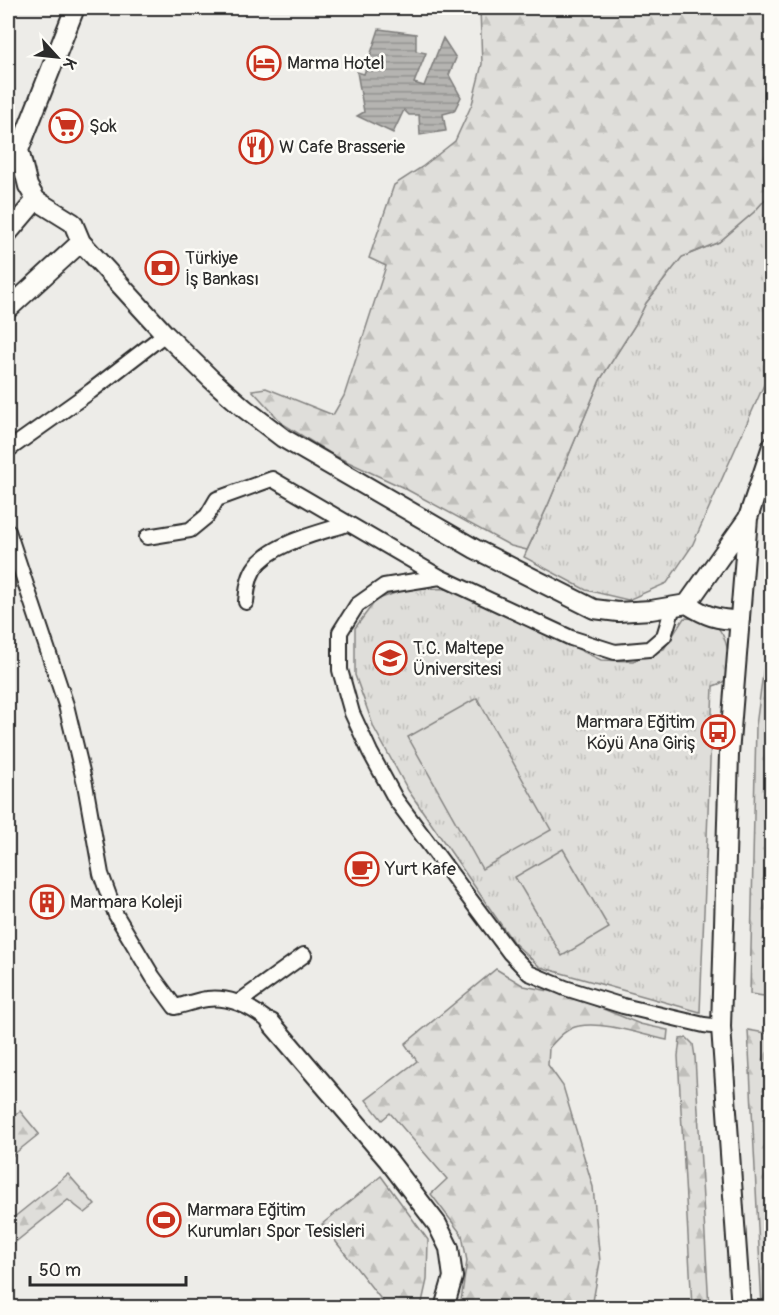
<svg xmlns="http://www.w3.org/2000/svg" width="779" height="1315" viewBox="0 0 779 1315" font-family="Pangolin,sans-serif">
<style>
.built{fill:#edece8}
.grass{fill:url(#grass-tufts);stroke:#858482;stroke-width:1.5}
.forest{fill:url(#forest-firs);stroke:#858482;stroke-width:1.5}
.pitch{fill:#dfdeda;stroke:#858482;stroke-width:1.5}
.water{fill:url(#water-rules);stroke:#7e7d7b;stroke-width:1.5}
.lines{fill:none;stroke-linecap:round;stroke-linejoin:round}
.pedestrian-casing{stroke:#2b2b2b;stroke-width:18}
.minor-casing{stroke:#2b2b2b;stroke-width:22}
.pedestrian{stroke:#fdfcf7;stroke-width:14}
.minor{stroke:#fdfcf7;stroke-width:18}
.labels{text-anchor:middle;stroke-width:5;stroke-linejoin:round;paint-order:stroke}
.poi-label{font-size:18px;fill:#2b2b2b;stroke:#fdfcf7;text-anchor:start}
</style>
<defs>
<pattern id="grass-tufts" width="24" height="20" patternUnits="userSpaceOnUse" patternTransform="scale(1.5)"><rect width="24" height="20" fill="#dfdeda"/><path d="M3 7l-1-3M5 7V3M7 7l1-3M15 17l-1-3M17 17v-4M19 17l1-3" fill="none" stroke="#c0bfbb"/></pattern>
<pattern id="forest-firs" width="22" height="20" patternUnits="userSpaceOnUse" patternTransform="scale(1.5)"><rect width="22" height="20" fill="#dfdeda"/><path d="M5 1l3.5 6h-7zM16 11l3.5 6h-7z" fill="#c0bfbb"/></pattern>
<pattern id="water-rules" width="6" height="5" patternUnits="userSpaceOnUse" patternTransform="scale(1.5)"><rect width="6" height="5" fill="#b5b4b1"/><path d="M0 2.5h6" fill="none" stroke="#939390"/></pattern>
</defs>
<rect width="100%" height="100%" fill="#fdfcf7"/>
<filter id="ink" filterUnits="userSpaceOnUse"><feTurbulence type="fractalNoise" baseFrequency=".0167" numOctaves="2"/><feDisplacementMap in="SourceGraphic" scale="12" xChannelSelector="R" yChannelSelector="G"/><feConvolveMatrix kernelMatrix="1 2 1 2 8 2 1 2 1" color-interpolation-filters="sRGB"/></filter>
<g filter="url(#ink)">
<path class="built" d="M8,8h763v1299h-763z"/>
<path class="grass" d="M771,193v176l-79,177 -25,37 -39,17 -42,-10 -62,-33 24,-52 52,-125 35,-55 11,-22 36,-46 37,-15 35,-30z
M409,588l41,1 151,71 32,1 31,-12 20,-31c12,0 23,1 32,8 10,8 17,38 12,50 -2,6 -9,8 -15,10l-13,326 -160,-45 -27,-25 -105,-152 -34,-62 -19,-53v-47l21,-28z"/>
<path class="forest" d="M480,8h287l4,3v182l-17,19 -35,30 -37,15 -36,46 -11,22 -35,55 -52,125 -21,45 -16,-4 -107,-58 -71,-33 -50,-31 -31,-34 14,-2 67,27 11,-19 42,-130 -17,-8 25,-73 28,-18 33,-26 17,-37 10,-40z
M771,613v384l-21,-3 6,-268z
M496,969l28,17 45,9 71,29 28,6 -1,10c-25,-5 -63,-19 -88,-14 -13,2 -22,13 -30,22l-1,17 15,21 30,101 7,75 -8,45h-132l7,-46 -5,-26 -31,-41 16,-15 -57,-66 -8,7 -16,-20 51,-39 -12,-17z
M748,1030l23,4v273h-9z
M687,1038l6,6 2,13 14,250h-17l-14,-251 2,-17z
M20,1111l19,23 -31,25v-38z
M68,1174l27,31 -10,8 -17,-13 -60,48v-26z
M381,1176l47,64 -1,40 -6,27h-34l-65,-83z"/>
<path class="pitch" d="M477,698l74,132 -69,39 -74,-132z
M563,849l46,79 -47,28 -47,-79z"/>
<path class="water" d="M379,29l37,5v17l10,2 -12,30 10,3 19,-48 13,20 -7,17 12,22 -7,14 -11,3 3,17 -26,4 -1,-20h-10l-5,-5 -11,23 -36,-17 7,-4 -7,-40 7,2z"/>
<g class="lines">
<defs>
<path id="pedestrian" d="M8,450l83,-59 74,-57
M8,531l58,174 19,79 16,90 15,41 37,62 22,30c10,-2 22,-7 32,-8 24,-3 46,9 64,24
M147,537l43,-7 17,-14 10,-17 55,-20 168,98 131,61 44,14 34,-3 15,-13 9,-29
M440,577l-56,9 -27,19 -17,27v38l12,43 18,39 26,48 114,153 19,20 36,15 58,18 81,19 17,2
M246,602c1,-11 2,-23 8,-33 17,-26 65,-36 93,-45
M239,1002l65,-47"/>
<path id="minor" d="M75,8l-56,142 9,36 8,14 37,23 8,19 84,92 46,45 34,30 38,29 192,111 119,60 24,3 33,-2 36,-6 61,-86
M8,233l28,-33
M8,309l73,-67
M687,604c19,12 30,16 53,16
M271,1023l117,137 49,64 12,24 4,29 -9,31
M741,1308l-20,-281 8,-273 19,-236 24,-72"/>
</defs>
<use href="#pedestrian" class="pedestrian-casing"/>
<use href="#minor" class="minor-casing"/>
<use href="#pedestrian" class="pedestrian"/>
<use href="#minor" class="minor"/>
</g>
</g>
<defs>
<symbol id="hotel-ring" viewBox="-11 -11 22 22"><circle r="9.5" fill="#fdfcf7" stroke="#c8321e" stroke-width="1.5"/><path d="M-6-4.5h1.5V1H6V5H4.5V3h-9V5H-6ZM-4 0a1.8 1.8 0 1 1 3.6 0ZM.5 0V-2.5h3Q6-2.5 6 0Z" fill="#c8321e"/></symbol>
<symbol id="supermarket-ring" viewBox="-11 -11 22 22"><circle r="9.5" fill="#fdfcf7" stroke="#c8321e" stroke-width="1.5"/><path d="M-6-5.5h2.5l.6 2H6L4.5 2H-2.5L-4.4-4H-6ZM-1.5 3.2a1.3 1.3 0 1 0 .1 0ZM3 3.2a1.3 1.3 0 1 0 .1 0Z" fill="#c8321e"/></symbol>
<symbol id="restaurant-ring" viewBox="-11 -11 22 22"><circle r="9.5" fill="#fdfcf7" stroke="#c8321e" stroke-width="1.5"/><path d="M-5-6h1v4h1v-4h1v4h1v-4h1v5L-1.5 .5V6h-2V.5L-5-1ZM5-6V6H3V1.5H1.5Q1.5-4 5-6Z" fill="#c8321e"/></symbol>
<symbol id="bank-ring" viewBox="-11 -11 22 22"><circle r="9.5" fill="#fdfcf7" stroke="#c8321e" stroke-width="1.5"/><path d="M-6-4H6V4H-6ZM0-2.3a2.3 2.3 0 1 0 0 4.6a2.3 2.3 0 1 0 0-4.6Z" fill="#c8321e"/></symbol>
<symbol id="university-ring" viewBox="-11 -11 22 22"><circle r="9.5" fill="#fdfcf7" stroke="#c8321e" stroke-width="1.5"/><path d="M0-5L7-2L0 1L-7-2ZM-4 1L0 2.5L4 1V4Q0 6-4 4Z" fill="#c8321e"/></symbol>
<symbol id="bus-ring" viewBox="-11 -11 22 22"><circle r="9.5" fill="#fdfcf7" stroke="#c8321e" stroke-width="1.5"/><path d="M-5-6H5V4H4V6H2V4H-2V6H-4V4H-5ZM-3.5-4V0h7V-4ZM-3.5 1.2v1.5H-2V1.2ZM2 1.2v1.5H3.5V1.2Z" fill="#c8321e"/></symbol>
<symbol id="cafe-ring" viewBox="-11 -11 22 22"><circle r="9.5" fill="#fdfcf7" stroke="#c8321e" stroke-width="1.5"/><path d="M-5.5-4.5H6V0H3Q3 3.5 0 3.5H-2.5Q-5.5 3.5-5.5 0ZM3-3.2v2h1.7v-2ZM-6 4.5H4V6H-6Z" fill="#c8321e"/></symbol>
<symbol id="building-ring" viewBox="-11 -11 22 22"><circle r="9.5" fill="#fdfcf7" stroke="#c8321e" stroke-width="1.5"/><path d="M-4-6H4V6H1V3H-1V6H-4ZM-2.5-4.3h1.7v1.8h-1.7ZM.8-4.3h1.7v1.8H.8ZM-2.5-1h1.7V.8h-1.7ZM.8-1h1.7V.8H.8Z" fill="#c8321e"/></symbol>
<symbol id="stadium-ring" viewBox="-11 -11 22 22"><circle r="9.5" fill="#fdfcf7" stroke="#c8321e" stroke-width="1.5"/><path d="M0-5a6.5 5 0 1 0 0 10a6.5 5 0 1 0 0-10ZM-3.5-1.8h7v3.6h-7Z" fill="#c8321e"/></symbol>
</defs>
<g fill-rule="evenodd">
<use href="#hotel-ring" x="245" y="44" width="38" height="38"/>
<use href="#supermarket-ring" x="47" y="107" width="38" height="38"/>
<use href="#restaurant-ring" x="237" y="128" width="38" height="38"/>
<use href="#bank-ring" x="143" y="249" width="38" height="38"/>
<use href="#university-ring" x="371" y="639" width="38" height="38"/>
<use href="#bus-ring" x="699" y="713" width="38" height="38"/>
<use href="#cafe-ring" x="343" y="850" width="38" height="38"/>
<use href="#building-ring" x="28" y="883" width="38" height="38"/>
<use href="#stadium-ring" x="145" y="1201" width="38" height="38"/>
</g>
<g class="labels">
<g class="poi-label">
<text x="287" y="69">Marma Hotel</text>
<text x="89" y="132">Şok</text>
<text x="279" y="153">W Cafe Brasserie</text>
<text x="185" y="264">Türkiye<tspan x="185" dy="21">İş Bankası</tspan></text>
<text x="413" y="654">T.C. Maltepe<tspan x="413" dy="21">Üniversitesi</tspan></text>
<text x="695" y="728" text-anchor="end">Marmara Eğitim<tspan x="695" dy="21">Köyü Ana Giriş</tspan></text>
<text x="385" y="875">Yurt Kafe</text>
<text x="70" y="908">Marmara Koleji</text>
<text x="187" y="1216">Marmara Eğitim<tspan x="187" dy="21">Kurumları Spor Tesisleri</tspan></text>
</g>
</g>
<rect width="779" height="1315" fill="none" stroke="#fdfcf7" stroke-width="30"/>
<rect x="15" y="15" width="749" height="1285" fill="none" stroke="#2b2b2b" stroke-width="2" filter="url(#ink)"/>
<g transform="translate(57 57) rotate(117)" stroke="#fdfcf7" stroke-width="4.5" paint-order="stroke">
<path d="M0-4.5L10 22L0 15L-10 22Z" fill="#2b2b2b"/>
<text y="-9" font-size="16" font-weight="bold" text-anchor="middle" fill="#2b2b2b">K</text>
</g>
<path d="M30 1276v9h156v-9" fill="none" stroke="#2b2b2b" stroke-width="3"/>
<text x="39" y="1276" font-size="18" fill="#2b2b2b" stroke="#fdfcf7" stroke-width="4.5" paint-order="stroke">50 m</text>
</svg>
